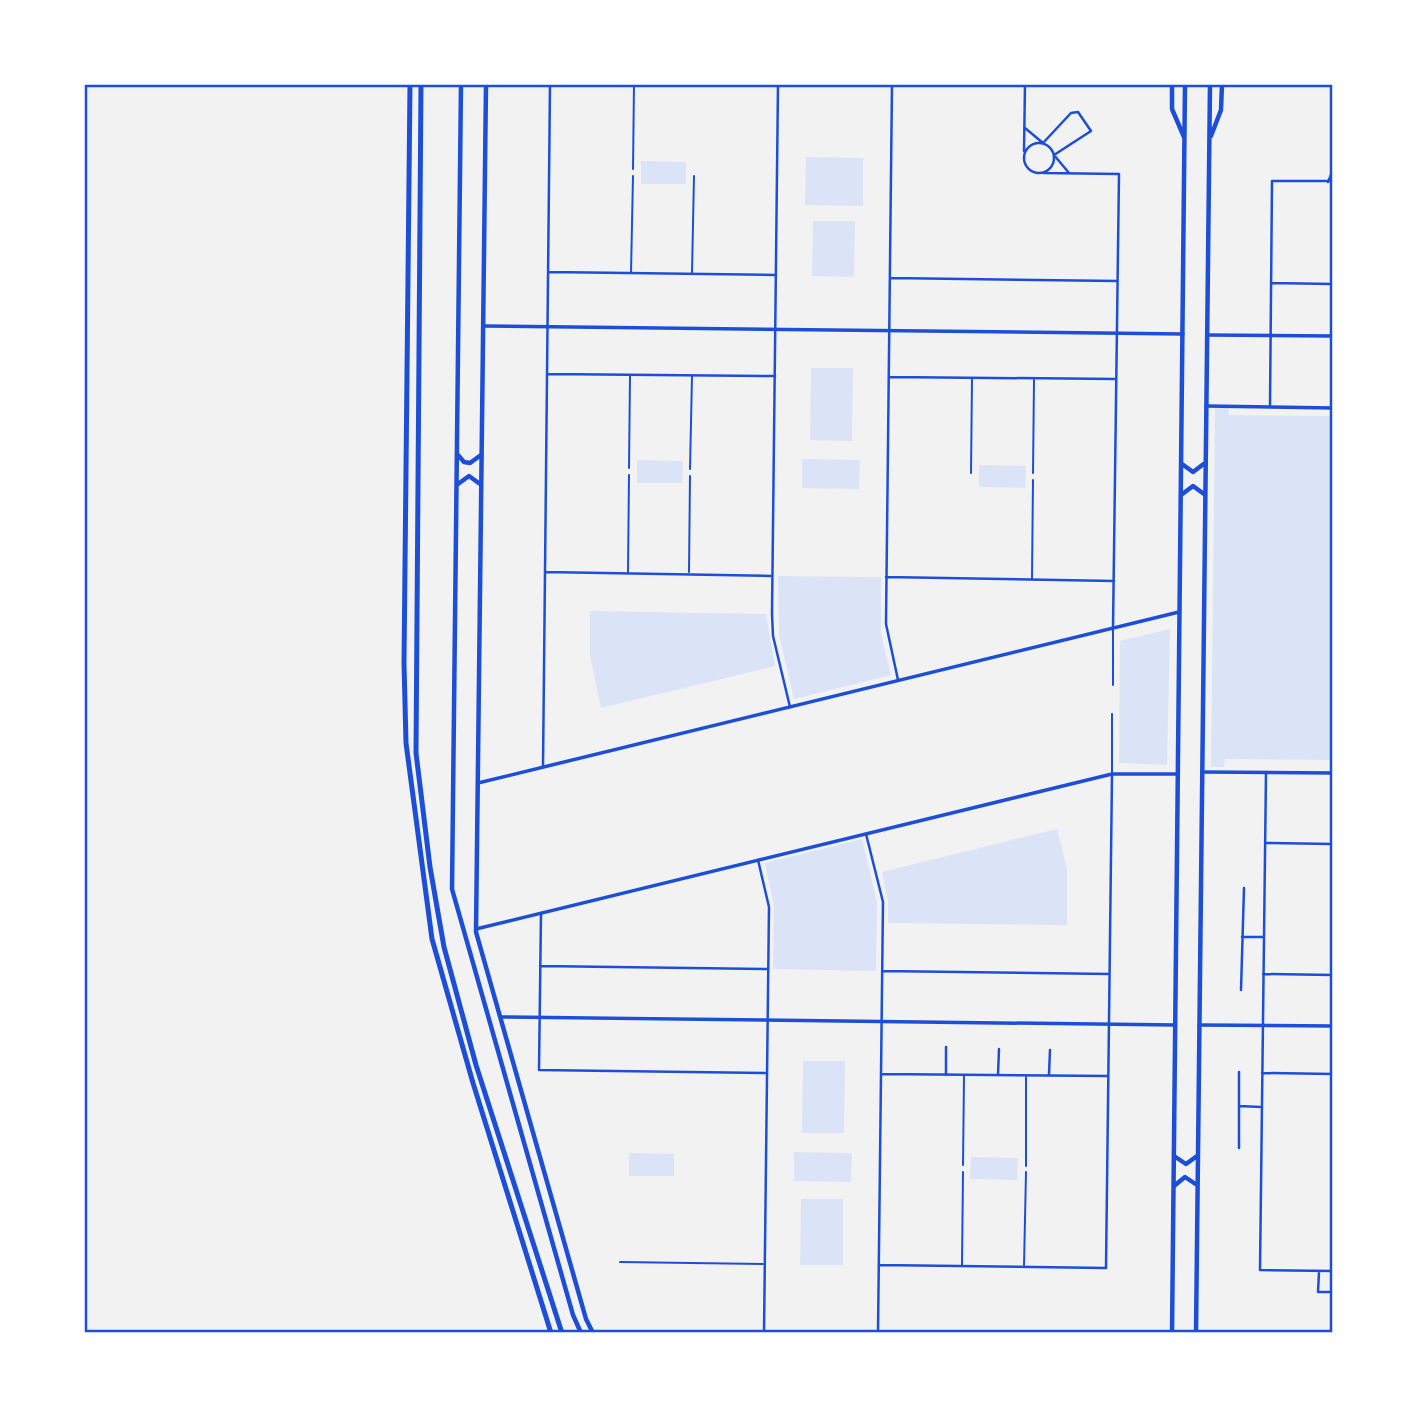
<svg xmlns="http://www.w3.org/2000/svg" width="1417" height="1417" viewBox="0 0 1417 1417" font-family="Quicksand,sans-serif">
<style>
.green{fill:#dbe4f7}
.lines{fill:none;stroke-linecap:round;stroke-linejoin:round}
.service{stroke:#1d4ed8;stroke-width:2}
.minor{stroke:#1d4ed8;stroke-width:2.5}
.tertiary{stroke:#1d4ed8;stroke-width:3.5}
.secondary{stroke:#1d4ed8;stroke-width:4.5}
.trunk{stroke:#1d4ed8;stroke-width:5}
.neatline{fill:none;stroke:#1d4ed8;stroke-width:2.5}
</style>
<rect width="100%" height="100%" fill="#f2f2f2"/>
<path class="green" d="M806,157l57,1v48l-58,-1z
M641,161l45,1v22h-45z
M813,221h42l-1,56 -42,-1z
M811,368h42l-1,73 -42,-1z
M1215,407h13l1,8 104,1v344l-108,-1 -1,8h-13z
M802,459l58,1 -1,29 -57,-1z
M637,460l46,1 -1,22h-45z
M979,465l47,1 -1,22 -46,-1z
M778,576l103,1v57l10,41 -97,24 -15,-64z
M590,611l176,3 9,52 -174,42 -11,-52z
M1170,629l-3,136 -48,-2 1,-122z
M1057,829l10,40v56l-179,-2v-22l-6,-29z
M862,839l15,63 -1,69 -103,-2 1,-62 -9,-44z
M803,1061h42l-1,72h-42z
M794,1152l58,1 -1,29 -57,-1z
M629,1153l45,1v22h-45z
M971,1157l47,1 -1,22 -47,-1z
M801,1199h42v66h-43z"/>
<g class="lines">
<path class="service" d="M633,169l1,-85
M631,273l2,-97
M692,273l2,-97
M629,468l1,-92
M690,469l2,-93
M971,473l1,-94
M1033,473l1,-93
M628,572l1,-97
M689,572l1,-96
M1032,579l1,-99
M1113,685v-56
M1112,773v-59
M963,1165l1,-89
M1026,1166v-89
M620,1262l143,2
M962,1265l1,-93
M1024,1266l2,-94"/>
<path class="minor" d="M778,84l-6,530 1,22 17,71
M892,84l-6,540 12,56
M1025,128l18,15 28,-30 7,-1 13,19 -37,24 15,18
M1024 158a15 15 0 1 1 30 0a15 15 0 1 1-30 0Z
M1024,151l1,-67
M1044,173l75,1 -6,454
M1328,182l5,-12
M548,272l227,3
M890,278l227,3
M1271,283l62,1
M547,374l228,2
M889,377l227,2
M1270,407l2,-226h61
M545,572l227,4
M886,577l228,4
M543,767l7,-683
M1266,772l-6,498 73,1
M866,834l17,68 -5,431
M1266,843l67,1
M758,860l11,47 -5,426
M541,913l-2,157 228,3
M1242,937h21
M540,966l227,3
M882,971l227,3
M1263,974l70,1
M1241,990l3,-102
M946,1047v28
M1262,1073l71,1
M881,1074l227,2
M1049,1074l1,-24
M998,1075l1,-26
M1239,1106l22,1
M1239,1148v-76
M879,1265l227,3 6,-494
M1319,1272l-1,20h15"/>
<path class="tertiary" d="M483,326l700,8
M1207,335l126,1
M1206,406l127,2
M1202,772l131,1
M478,783l701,-171
M476,929l636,-155h66
M501,1017l674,8
M1199,1025l134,1"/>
<path class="secondary" d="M461,84l-9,805 121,426 8,18
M486,84l-10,848 110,387 7,14
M1172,84v25l12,28
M1211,136l10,-26 1,-26
M458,455l6,7 6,1 11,-8
M1182,464l11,8 12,-9
M458,484l11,-8 11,8
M1181,495l12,-9 11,8
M1174,1156l12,8 11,-8
M1174,1186l11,-9 12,8
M1172,1333l13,-1249
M1196,1333l14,-1249"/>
<path class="trunk" d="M410,84l-6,579 2,80 26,196 41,144 78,250
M421,84l-5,669 14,114 14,80 32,118 86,268"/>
</g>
<rect width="1417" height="1417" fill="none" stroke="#ffffff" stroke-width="172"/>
<rect x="86" y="86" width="1245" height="1245" class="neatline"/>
</svg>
